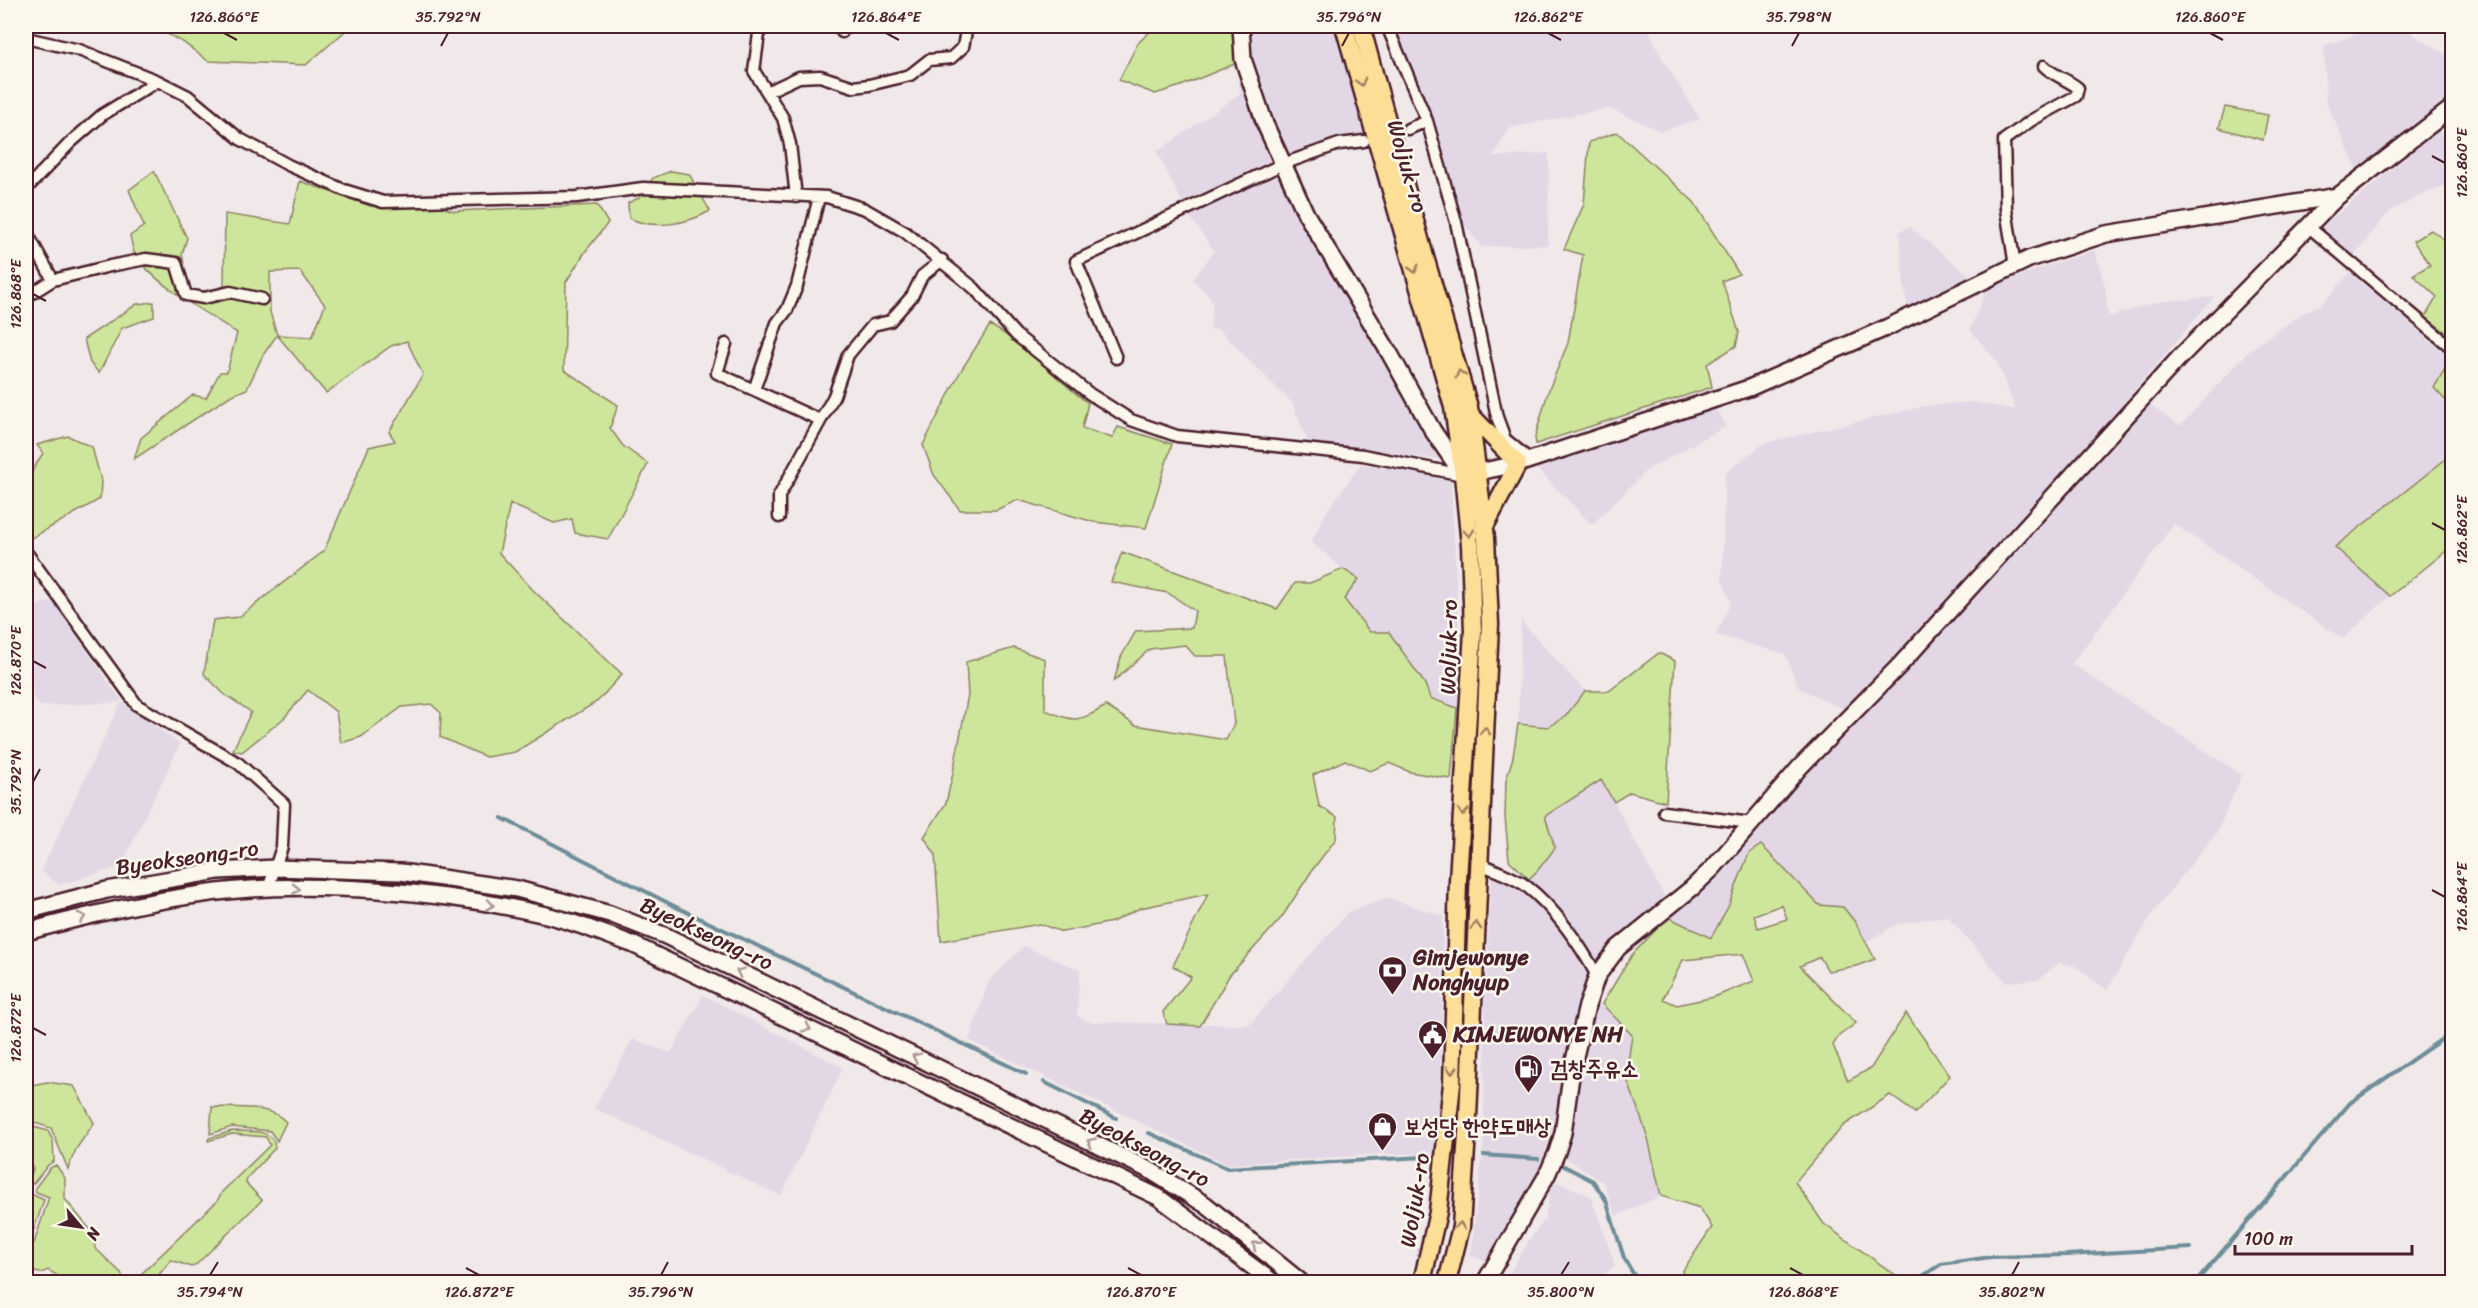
<svg xmlns="http://www.w3.org/2000/svg" width="2478" height="1308" viewBox="0 0 2478 1308" font-family="Sriracha,'Poor Story',sans-serif">
<style>
.built{fill:#e3d7e6}
.green{fill:#cee69b;stroke:#8c8263;stroke-width:1.5;fill-rule:evenodd}
.lines{fill:none;stroke-linecap:round;stroke-linejoin:round}
.stream{stroke:#6e8d98;stroke-width:4}
.street-casing{stroke:#4a1f2b;stroke-width:15}
.secondary-casing{stroke:#4a1f2b;stroke-width:20}
.primary-casing{stroke:#4a1f2b;stroke-width:21}
.street{stroke:#fbf7ec;stroke-width:10}
.secondary{stroke:#fbf7ec;stroke-width:15}
.primary{stroke:#fcde96;stroke-width:16}
.oneway{stroke:#a37e60}
.oneway2{stroke:#ab9695}
.ticks{fill:none;stroke:#4a1f2b;stroke-width:2}
.labels{text-anchor:middle;stroke-width:5;stroke-linejoin:round;paint-order:stroke}
.street-label{font-size:22px;fill:#4a1f2b;stroke:#fbf7ec}
.poi-label{font-size:22px;font-weight:bold;fill:#4a1f2b;stroke:#fbf7ec;text-anchor:start}
.neatline{fill:none;stroke:#4a1f2b;stroke-width:2}
.ticks-label{font-size:15px;text-anchor:middle;fill:#4a1f2b}
</style>
<rect width="100%" height="100%" fill="#f0e8e9"/>
<filter id="ink" filterUnits="userSpaceOnUse"><feTurbulence type="fractalNoise" baseFrequency=".0167" numOctaves="2"/><feDisplacementMap in="SourceGraphic" scale="12" xChannelSelector="R" yChannelSelector="G"/><feConvolveMatrix kernelMatrix="1 2 1 2 8 2 1 2 1" color-interpolation-filters="sRGB"/></filter>
<g filter="url(#ink)">
<path class="built" d="M1251,26h85l28,107 -90,27 -92,42 -25,-50 84,-59 -6,-28 17,-14z
M1393,26h254l16,34 37,59 -39,12 -52,-23 -100,20 -16,29 56,-4 -1,92 -66,2 -20,-25 -17,-56z
M2353,26h61l-2,8 40,24v36l-95,76 -31,-69 -2,-55 30,-11z
M2439,130l13,21v32l-30,12 -32,16 -38,47 -30,-31z
M1281,169l84,153 -2,6 77,131 -130,-12 -17,-43 -74,-74 -9,-1 3,-28 -20,-21 21,-29 -26,-37z
M1910,227l61,50 -62,36 -4,-20 -6,-61z
M2095,250l10,37 3,30 49,-15 57,-5 -105,123 -264,290 -46,-22 -14,-34 -69,-19 15,-33 -9,-21 3,-108 39,-30 162,-37 44,-4 46,8 -20,-50 -26,-30 18,-44z
M2350,273l101,85 -16,30 17,19v47l-117,93 55,49 -47,43 -169,-115 -102,140 170,111 -25,57 -64,80 -46,78 -32,-24 -16,-3 -21,17 -32,2 -59,-66 -50,8 -31,18 -11,-20 -36,-16 -58,-61 -50,94 -43,-22 294,-308 188,-204 30,21 70,-76 51,-36 21,-10z
M1715,407l11,19 -79,44 -55,55 -59,-60z
M1361,464l64,8 26,9 9,171 -3,56 -27,-10 -5,-14 -55,-52 -26,-33 15,-20 -16,-10 -32,-27 16,-31z
M53,601l69,101 58,42 -59,122 -62,19 -18,-14 80,-169 -81,4 -7,-9 -3,-47 -4,-2v-40z
M1521,621l64,70 -20,26 -18,10 -29,-3z
M1602,779l63,119 -74,78 -42,165 -14,40 -49,80 -15,-5 13,-120 1,-129 6,-133 25,11 13,-6 16,-63z
M1388,898l55,18 -3,192 -3,46h-55l-155,10 -258,-124 20,-59 35,-35 56,24 -3,46 12,6 160,3 99,-113z
M703,995l140,73 -62,128 -187,-88 39,-69 38,14z
M1602,1004l30,31 -6,41 22,62 13,58 -45,20 -12,-33 -41,-27 31,-146z
M1552,1180l39,16 24,69 -19,17h-92l26,-43 15,-20z"/>
<path class="green" d="M153,26h198l-45,39 -98,-4 -24,-18z
M1156,26h81l2,36 -58,24 -26,8 -36,-14 19,-37z
M2225,107l43,8 -5,25 -44,-12z
M1617,132l77,70 45,72 -17,7 17,51 -3,14 -29,18 5,23 -176,57 -1,-7 13,-45 20,-49 15,-88 -19,-6 20,-45 5,-62z
M154,171l33,67 -5,16 7,36 18,3 17,-6 1,-73 65,10 10,-43 70,25 51,-5 33,10 143,-6 11,18 -23,29 -19,30 -2,88 54,35 -8,23 13,18 25,18 -40,75 -33,-6 -3,-14 -18,4 -44,-19 -11,49 35,38 88,83 -24,27 -83,51 -29,5 -46,-20 1,-24 -10,-9 -29,3 -41,30 -20,6 -5,-31 -28,-22 -24,28 -42,34 -9,-2 18,-38 -27,-18 -20,-20 9,-54 26,-3 85,-66 45,-104 26,-6 -6,-9 34,-57 -16,-34 -16,5 -65,47 -49,-58 -14,20 -16,34 -17,7 -96,63 7,-21 52,-43 13,3 14,-26h7l10,-39c-29,-19 -84,-49 -102,-79 -3,-4 -3,-13 -5,-18l14,-10 -15,-36zM300,271l25,34 -13,32 -35,-2 -7,-23v-40z
M671,171l18,3 21,37c-23,13 -56,19 -81,7l-1,-15 11,-5 14,-20z
M2431,230l15,11 6,-10v104h-2l-25,-18 12,-20 -24,-22 17,-10 -17,-24z
M154,302v15l-32,11 -23,45 -9,-10 -6,-24 53,-35z
M990,325c36,20 65,53 98,78l-6,25 30,10 6,-11 54,17 -26,84 -52,-6 -76,-22 -22,10h-36l-26,-35 -11,-30 37,-73z
M2451,358l1,1v48l-18,-19z
M68,436l24,11 9,33 -1,19 -72,41 -2,-2v-57l17,-28 -6,-8z
M2452,454v88l-7,10 -55,44 -55,-49z
M1122,552l155,57 18,-26h15l33,-14 16,10 -15,20 26,33h19l36,52 5,14 27,10 -6,71 -41,-7 -21,-9 -19,8 -25,-11 -32,15 6,31 18,11 -1,22 -23,30 -31,48 -53,59 -29,50 -33,-2 -4,-12 28,-35 -18,-11 35,-72 -68,14 -28,14 -50,10 -22,-8 -99,17 -6,-87 -11,-17 22,-34 7,-30 15,-78 -2,-33 48,-14 31,11v51c32,12 31,13 61,-4l29,19 91,15 8,-16 -7,-68h-32l-10,-11 -35,4 -36,32 7,-24 15,-26 56,-3 3,-17 -27,-18 -57,-11z
M1659,653l16,8 -9,141 -36,-10 -16,10 -13,-22 -56,36 10,32 -17,22 -9,9 -20,-19 -4,-43 1,-37 7,-23 5,-33 30,3 17,-10 20,-26h24z
M1761,845l58,60 24,2 12,15 20,37 -19,7 -28,5 -8,-14 -20,9 56,57 -17,13 -6,9 15,36 23,-13 35,-55 44,63 -35,37 -25,-18 -47,31 -48,56 29,42 77,55v3h-204l-15,-10 30,-45 -12,-19 -39,-12 -13,-58 -22,-62 6,-41 -30,-31 30,-49 36,-38 43,21 17,-31 21,-54zM1782,905l5,14 -29,9 -4,-13zM1743,954l11,27 -40,16 -37,8 -14,-6 20,-39z
M47,1082l27,4 20,37 -18,26 -8,20 -17,-41 -25,-8v-34z
M212,1107c21,1 59,-3 74,15l-9,19 -7,-10 -38,-4 -22,7z
M26,1125l22,6 5,10 1,20 -6,4 -15,19 -5,-4 5,-10 -7,-24z
M232,1131c16,1 42,-4 43,17l-28,30 -1,5 16,17 -65,64 -6,3 -20,-7 -18,22h-28l12,-4 80,-77 5,-9 48,-47 -4,-8 -34,-3 -24,7 1,-3z
M56,1165l9,13v21l28,34 2,15 26,25 3,6 -7,3h-49l-20,-12 -7,3 -15,-2v-26l8,-2 15,-46 -13,-5 -1,-4 15,-20z
M26,1188l3,5 15,7 -13,38 -5,3z"/>
<g class="lines">
<path class="stream" d="M502,818l172,88 352,168
M1044,1082l72,36
M1149,1133l78,35 197,-11
M1484,1155l54,4
M1564,1166l29,15 13,19 18,58 14,24
M1919,1282l1,-4 21,-14 50,-7 76,-2 124,-7
M2196,1282l154,-179 102,-71"/>
<defs>
<path id="street" d="M760,26l-6,45 29,47 7,26 6,53
M839,26l3,6
M1387,26l40,95 29,101 41,195 8,22 24,20
M26,38l53,12 79,31 30,15 52,43 48,26 56,25 39,12 194,-5 66,-9 184,9 38,12 40,23 69,56 42,47 74,59 41,26 46,16 186,19 100,20
M767,92l32,-15 21,-1 34,11 15,-2 41,-10 19,-15 22,-2 12,-11 4,-21
M1408,129l19,-8
M26,189l44,-46 32,-28 56,-34
M819,197l-22,89 -10,24 -10,13 -23,67 66,30
M2309,227l143,121
M26,231l27,49
M2015,266l-9,-57 -2,-69 28,-20 44,-24 2,-8c-11,-9 -24,-12 -34,-22
M26,297l27,-17 57,-14 36,-7 30,4 10,32 18,3 26,-6 32,7
M726,344l-9,29 37,17
M1116,358l-40,-97 207,-97 56,-20 25,-3
M779,517v-21l55,-100 14,-41 25,-30 17,-4 22,-25 10,-20 20,-16
M26,552l111,153 101,58 46,41 -2,43 -14,42
M1664,812l87,11
M1479,863c14,7 33,13 46,22 29,22 55,59 72,91"/>
<path id="secondary" d="M1241,26l2,33 22,65 41,90 84,140 43,77 30,44 55,-11 231,-76 139,-61 141,-68 77,-25 232,-38
M26,911l81,-21 111,-19 57,-3 126,4 116,17 93,25 56,22 485,235 55,34 95,77
M26,932c58,-16 117,-30 177,-38 104,-15 241,-3 343,21 29,7 58,19 86,29l526,253 115,85
M1485,1282l62,-107 10,-23 6,-19 9,-64 15,-63 10,-30 21,-28 74,-60 21,-20 87,-101 99,-101 280,-308 159,-162 114,-88"/>
<path id="primary" d="M1344,26l109,381 10,68 7,70 3,86 -15,249 -6,204 -14,128 -16,70
M1361,26l64,231 44,150 17,131 4,86 -22,493 -7,110 -14,55
M1470,414l48,50 -34,64"/>
</defs>
<use href="#street" class="street-casing"/>
<use href="#secondary" class="secondary-casing"/>
<use href="#primary" class="primary-casing"/>
<use href="#street" class="street"/>
<use href="#secondary" class="secondary"/>
<use href="#primary" class="primary"/>
</g>
<defs><path id="oneway-chevron" d="M-2-3.5L2.5 0L-2 3.5" fill="none" stroke-width="1.6" stroke-linecap="round" stroke-linejoin="round" transform="scale(1.5)"/></defs>
<g class="oneway">
<use href="#oneway-chevron" transform="translate(1361 82) rotate(74)"/>
<use href="#oneway-chevron" transform="translate(1414 269) rotate(74)"/>
<use href="#oneway-chevron" transform="translate(1460 374) rotate(-106)"/>
<use href="#oneway-chevron" transform="translate(1469 533) rotate(85)"/>
<use href="#oneway-chevron" transform="translate(1485 731) rotate(-87)"/>
<use href="#oneway-chevron" transform="translate(1463 812) rotate(94)"/>
<use href="#oneway-chevron" transform="translate(1476 926) rotate(-87)"/>
<use href="#oneway-chevron" transform="translate(1452 1070) rotate(92)"/>
<use href="#oneway-chevron" transform="translate(1460 1226) rotate(-81)"/>
</g>
<g class="oneway2">
<use href="#oneway-chevron" transform="translate(296 889)"/>
<use href="#oneway-chevron" transform="translate(490 905) rotate(10)"/>
<use href="#oneway-chevron" transform="translate(82 917) rotate(-15)"/>
<use href="#oneway-chevron" transform="translate(740 972) rotate(-154)"/>
<use href="#oneway-chevron" transform="translate(807 1028) rotate(26)"/>
<use href="#oneway-chevron" transform="translate(916 1057) rotate(-154)"/>
<use href="#oneway-chevron" transform="translate(1091 1142) rotate(-154)"/>
<use href="#oneway-chevron" transform="translate(1256 1245) rotate(-141)"/>
</g>
</g>
<path class="ticks" d="M224,33l13,7M886,33l13,7M1548,33l13,7M2210,33l13,7M441,46l7,-13M1342,46l7,-13M1792,46l7,-13M2432,156l13,7M33,294l13,7M2432,523l13,7M33,661l13,7M33,782l7,-13M2432,890l13,7M33,1028l13,7M466,1268l13,7M1128,1268l13,7M1790,1268l13,7M210,1275l8,-13M661,1275l7,-13M1561,1275l8,-13M2012,1275l7,-13"/>
<defs>
<symbol id="bank-pin" viewBox="-11 -11 22 30"><path d="M0 17L-7.5 6A9.5 9.5 0 1 1 7.5 6Z" fill="#4a1f2b" stroke="#fbf7ec"/><path d="M-6-4H6V4H-6ZM0-2.3a2.3 2.3 0 1 0 0 4.6a2.3 2.3 0 1 0 0-4.6Z" fill="#fff"/></symbol>
<symbol id="civic-pin" viewBox="-11 -11 22 30"><path d="M0 17L-7.5 6A9.5 9.5 0 1 1 7.5 6Z" fill="#4a1f2b" stroke="#fbf7ec"/><path d="M-.6-6.5H3V-4.5H.6V-3L4-1V1h2V6H-6V1h2V-1L-.6-3ZM-1.2 2.5V6h2.4V2.5Z" fill="#fff"/></symbol>
<symbol id="fuel-pin" viewBox="-11 -11 22 30"><path d="M0 17L-7.5 6A9.5 9.5 0 1 1 7.5 6Z" fill="#4a1f2b" stroke="#fbf7ec"/><path d="M-5.5-6h7V0h2V4h1.3V-2.5L3-4.5l.8-.8L6-3V5H2.5V1h-1V6h-7ZM-4.2-4.7v3.2H.2V-4.7Z" fill="#fff"/></symbol>
<symbol id="shop-pin" viewBox="-11 -11 22 30"><path d="M0 17L-7.5 6A9.5 9.5 0 1 1 7.5 6Z" fill="#4a1f2b" stroke="#fbf7ec"/><path d="M-5-2.5h2.3a2.7 3.5 0 0 1 5.4 0H5L5.5 6h-11ZM-1.5-2.5h3a1.5 2.3 0 0 0-3 0Z" fill="#fff"/></symbol>
</defs>
<g fill-rule="evenodd">
<use href="#bank-pin" x="1376" y="954" width="33" height="45"/>
<use href="#civic-pin" x="1416" y="1018" width="33" height="45"/>
<use href="#fuel-pin" x="1512" y="1052" width="33" height="45"/>
<use href="#shop-pin" x="1366" y="1110" width="33" height="45"/>
</g>
<g class="labels">
<g class="street-label">
<text transform="translate(1408 166) rotate(74)" y="8">Woljuk-ro</text>
<text transform="translate(1448 647) rotate(-89)" y="8">Woljuk-ro</text>
<text transform="translate(187 857) rotate(-8)" y="8">Byeokseong-ro</text>
<text transform="translate(707 933) rotate(25)" y="8">Byeokseong-ro</text>
<text transform="translate(1145 1147) rotate(28)" y="8">Byeokseong-ro</text>
<text transform="translate(1414 1200) rotate(-81)" y="8">Woljuk-ro</text>
</g>
<g class="poi-label">
<text x="1413" y="965">Gimjewonye<tspan x="1413" dy="25">Nonghyup</tspan></text>
<text x="1453" y="1042">KIMJEWONYE NH</text>
<text x="1550" y="1076">검창주유소</text>
<text x="1404" y="1134">보성당 한약도매상</text>
</g>
</g>
<rect width="2478" height="1308" fill="none" stroke="#fbf7ec" stroke-width="66"/>
<g transform="translate(81 1227) rotate(119)" stroke="#fbf7ec" stroke-width="4.5" paint-order="stroke">
<path d="M0-4.5L10 22L0 15L-10 22Z" fill="#4a1f2b"/>
<text y="-9" font-size="16" font-weight="bold" text-anchor="middle" fill="#4a1f2b">N</text>
</g>
<path d="M2235 1245v9h177v-9" fill="none" stroke="#4a1f2b" stroke-width="3"/>
<text x="2244" y="1245" font-size="18" fill="#4a1f2b" stroke="#fbf7ec" stroke-width="4.5" paint-order="stroke">100 m</text>
<rect x="33" y="33" width="2412" height="1242" class="neatline"/>
<g class="ticks-label">
<text x="224" y="22">126.866°E</text>
<text x="448" y="22">35.792°N</text>
<text x="886" y="22">126.864°E</text>
<text x="1349" y="22">35.796°N</text>
<text x="1548" y="22">126.862°E</text>
<text x="1799" y="22">35.798°N</text>
<text x="2210" y="22">126.860°E</text>
<text transform="translate(2462 163) rotate(-90)" y="5">126.860°E</text>
<text transform="translate(16 294) rotate(-90)" y="5">126.868°E</text>
<text transform="translate(2462 530) rotate(-90)" y="5">126.862°E</text>
<text transform="translate(16 661) rotate(-90)" y="5">126.870°E</text>
<text transform="translate(16 782) rotate(-90)" y="5">35.792°N</text>
<text transform="translate(2462 897) rotate(-90)" y="5">126.864°E</text>
<text transform="translate(16 1028) rotate(-90)" y="5">126.872°E</text>
<text x="210" y="1297">35.794°N</text>
<text x="479" y="1297">126.872°E</text>
<text x="661" y="1297">35.796°N</text>
<text x="1141" y="1297">126.870°E</text>
<text x="1561" y="1297">35.800°N</text>
<text x="1803" y="1297">126.868°E</text>
<text x="2012" y="1297">35.802°N</text>
</g>
</svg>
